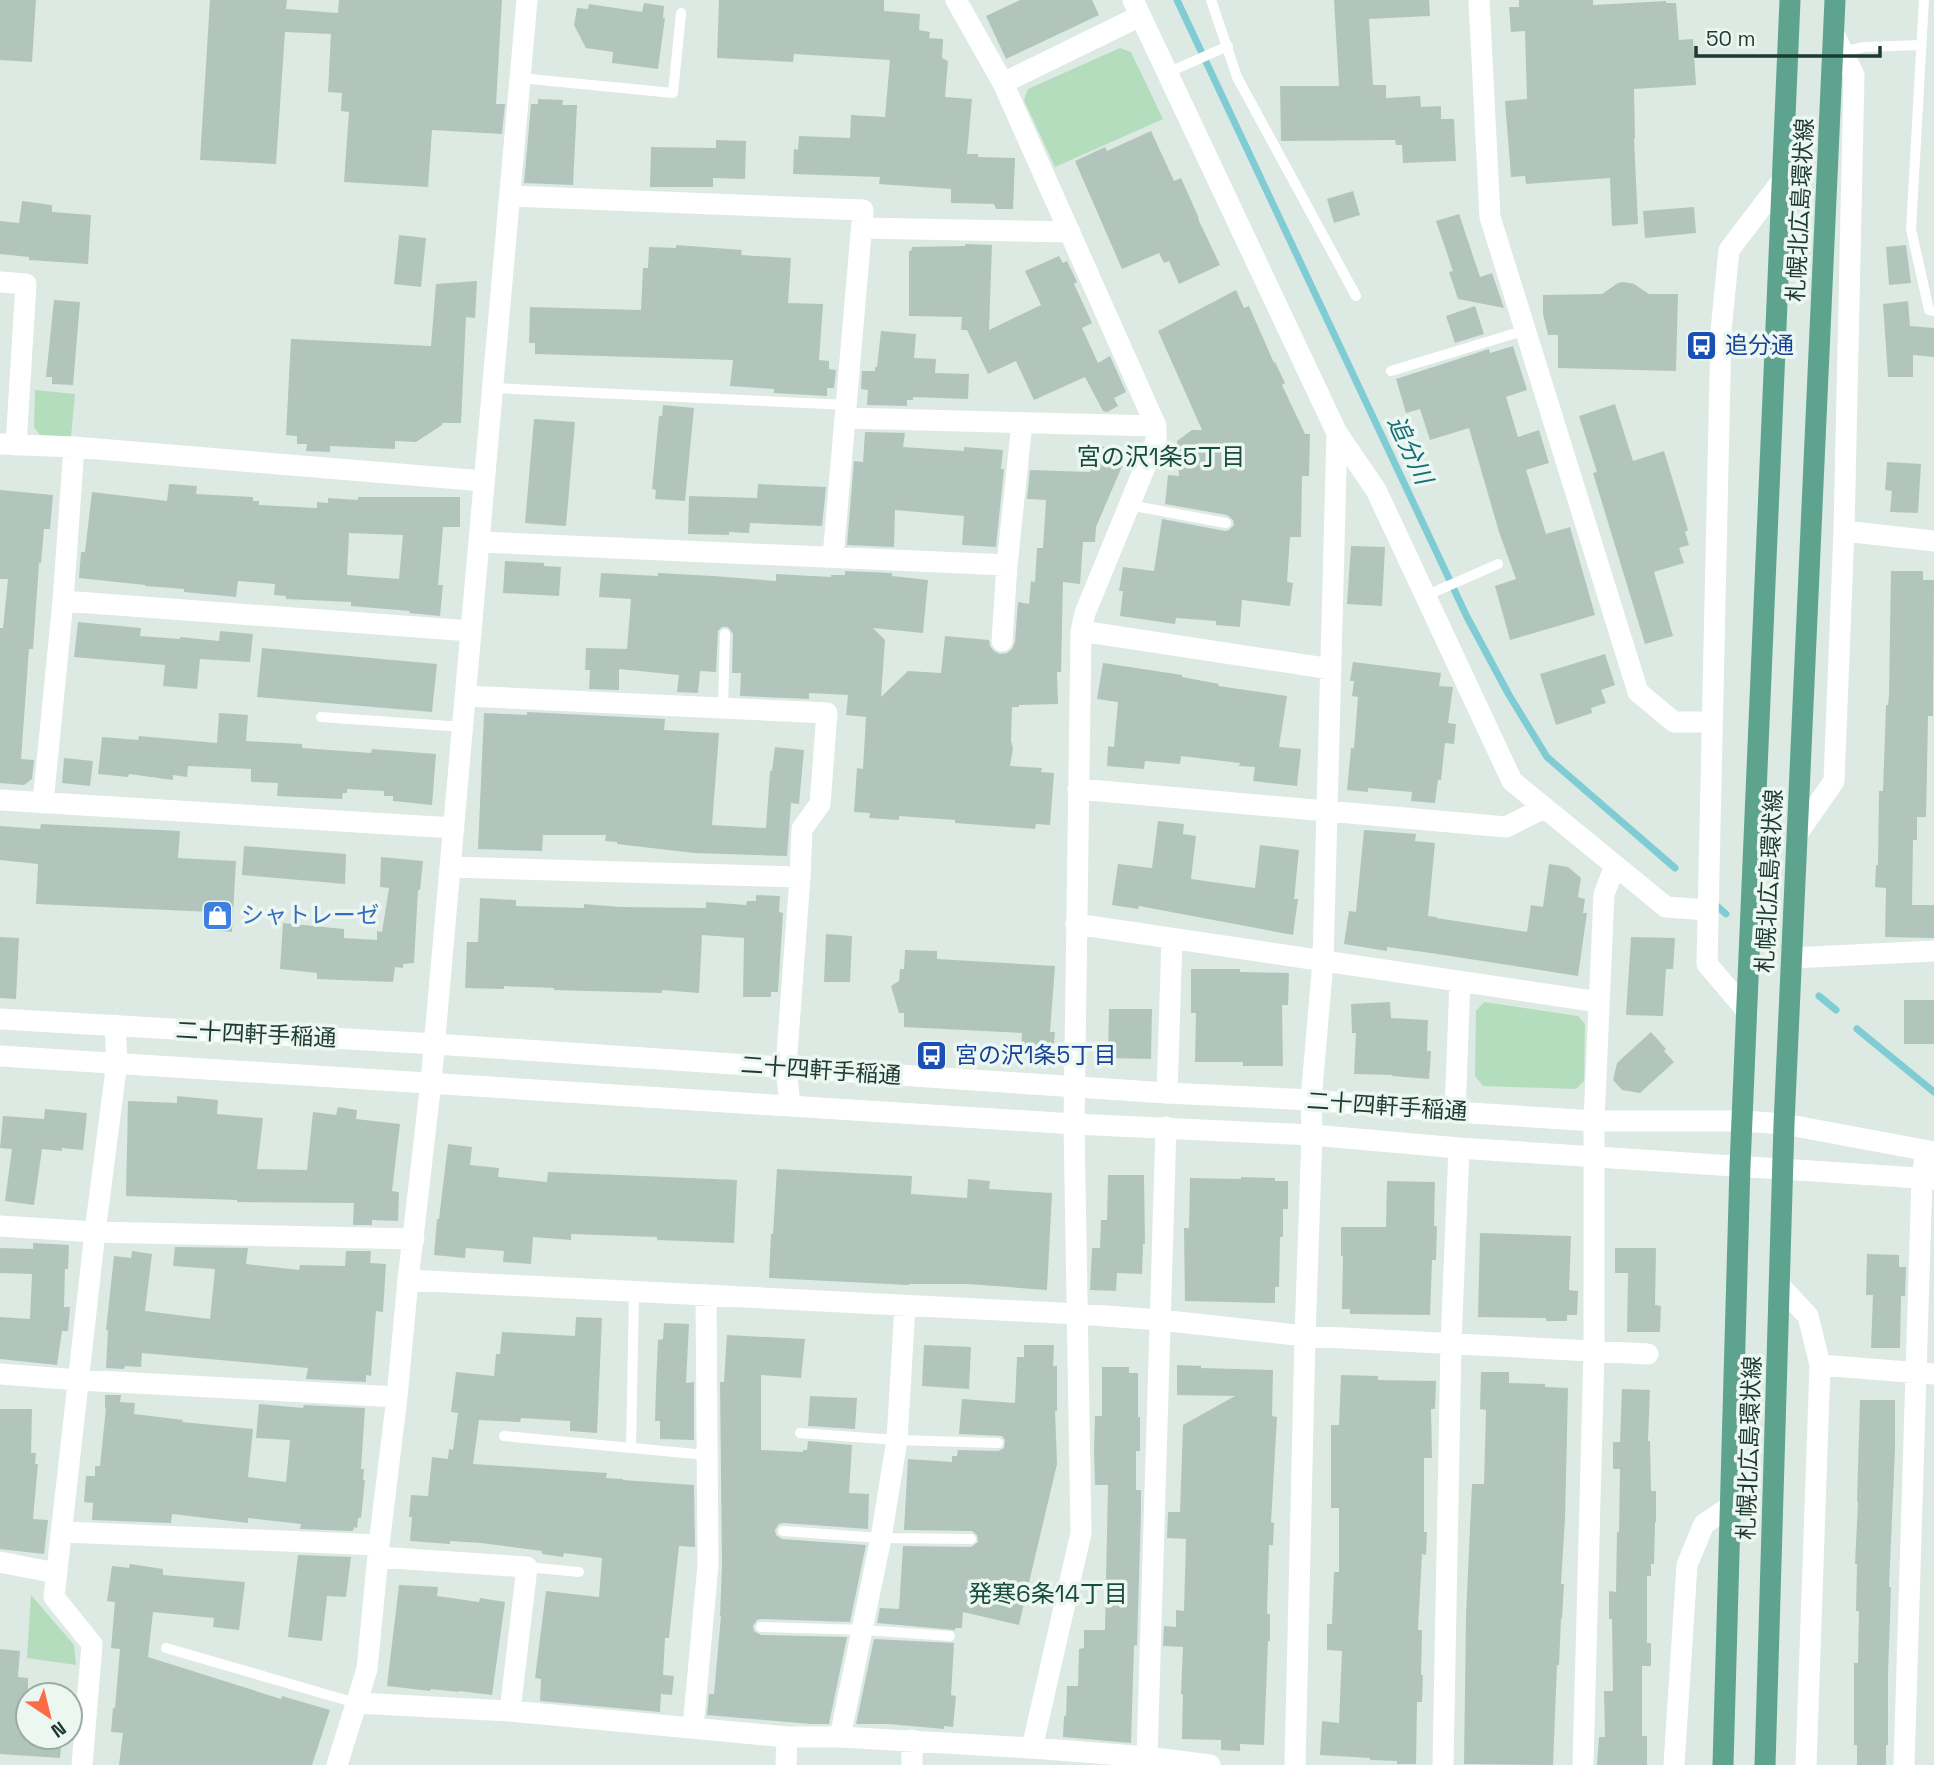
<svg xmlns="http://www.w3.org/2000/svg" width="1934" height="1765" viewBox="0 0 1934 1765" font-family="'Space Grotesk','Noto Sans JP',sans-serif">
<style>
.green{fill:#b3ddbc}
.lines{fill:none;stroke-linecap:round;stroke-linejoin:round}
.stream{stroke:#7fccd4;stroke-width:7}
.building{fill:#b2c5bc;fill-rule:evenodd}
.service{stroke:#fff;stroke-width:10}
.minor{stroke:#fff;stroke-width:21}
.tertiary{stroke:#fff;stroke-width:21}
.primary{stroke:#5da38d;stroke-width:21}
.labels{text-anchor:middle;stroke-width:7;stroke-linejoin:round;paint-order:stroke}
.street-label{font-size:23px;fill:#1d3a31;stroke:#edf7f1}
.transit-label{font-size:23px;fill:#164399;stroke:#edf7f1;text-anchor:start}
.shop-label{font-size:23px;fill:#366cbe;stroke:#edf7f1;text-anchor:start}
.water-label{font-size:24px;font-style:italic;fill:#146e79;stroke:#edf7f1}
.neighbourhood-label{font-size:24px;fill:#184d3d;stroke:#edf7f1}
</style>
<rect width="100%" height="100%" fill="#dceae3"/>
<path class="green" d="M1120,48l11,4 32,67 -108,48 -31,-67 4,-11z
M35,390l40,4 -4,43 -30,-1 -7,-9z
M1484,1002l94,14 7,8 -1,57 -8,8 -93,-3 -8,-10 1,-65z
M31,1595l43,50 2,20 -49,-7z"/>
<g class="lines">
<path class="stream" d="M1177,0l290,617 42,78 38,62 128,111
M1717,906l9,8
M1819,996l17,14
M1857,1029l77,63"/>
</g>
<path class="building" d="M0,0h36l-4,62 -32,-2z
M210,0h77l-1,9 52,4 1,-13h163l-6,104h9l-3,30 -70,-4 -4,57 -84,-5 5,-70 -8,-1 1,-18 -14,-1 3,-58 -46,-2 -9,132 -76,-4z
M719,0h165v11l36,3 -1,16 11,2 -1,6 14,1 -1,19 6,3 -3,36 27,2 -5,55h11v3l37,1 -2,51h-17l-2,-5 -43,-1v-14l-72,-5 1,-7 -87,-3 1,-25 4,1 1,-14 51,2 1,-23 34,2 5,-57 -96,-6 -1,8 -76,-4z
M1020,0h72l7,15 -93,44 -20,-43z
M1334,0h95l1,16 -61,3 4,66h13v13l34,-2 1,11 20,-1v13h13l2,42 -53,2 -1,-18h-6l-1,-5 -114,1 -1,-55h59z
M1519,0h74v5l73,-4v2h10l3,37 14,-1 3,46 -62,4 1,50h-1l4,85 -26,2 -2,-48 -84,6 -1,-8 -14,1 -6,-76 22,-2 -2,-68 -14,1 -2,-25h10z
M644,3l20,3 -1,12h2l-7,51 -46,-6 1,-11 -27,-4 -12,-23 3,-17 11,1 1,-5 53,8z
M538,99l25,1 -1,5h15l-4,80 -49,-2 7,-79h7z
M1151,131l23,50 7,-3 17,38 1,5 21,44 -41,19 -10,-23 -5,2 -5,-10 -37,16 -47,-108 30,-14 2,4z
M716,140l30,1 -1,38 -32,-1v9h-63l1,-40 65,1z
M1353,191l7,24 -26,8 -7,-24z
M22,201l30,4v7l39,3 -3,49 -59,-4v-3l-29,-3v-33l19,2z
M1694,207l2,26 -51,5 -2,-27z
M1459,214l21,63 12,-4 12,35 -46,-9 -9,-27 4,-1 -17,-50z
M399,235l27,3 -5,49 -27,-3z
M965,244l27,1 -3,85 52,-25 -16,-34 34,-15 4,7 4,-2 10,21 -3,2 18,39 -10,5 16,35 12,-7 16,36 -12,6 4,8 -11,6 -4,-1 -18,-34 -51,23 -18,-39 -28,13 -21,-44h-6l1,-13 -53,-1v-65h2l1,-4 53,-1z
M676,245l66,5 -1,5 50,3 -3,45 35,1 -4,56 10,1v8l7,1 -2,18h-7v8l-53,-3v-4l-44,-3 3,-26 -198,-6v-11h-6l1,-36 111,3 2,-42h5l1,-21 27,1z
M1906,245l5,38 -22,2 -3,-38z
M477,281l-2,37 -9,-1 -5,106h-19v2l-26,17 -21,-1v8l-65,-3v6l-24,-1 1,-7h-10v-8l-11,-1 5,-96 140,7 5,-62z
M1624,282l10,2 15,10h29l-2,77 -118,-3v-33h-10l-5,-21v-19l59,-1 16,-11z
M1236,290l8,18 5,-2 25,57 1,-1 10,21 -3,2 23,49h5l-1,42h-7l-1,61h-11l-3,45 6,1 -3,23 -48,-6 -2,27 -24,-2v-4l-40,-3 -1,6 -55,-8 3,-25h-4l4,-24 31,4 8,-52 63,12 4,-1 5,-5 -1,-5 -6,-5 -62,-11 3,-29 11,1 -2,-35 15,-11h10l-44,-99z
M54,300l26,2 -7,83 -21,-1v-7h-6z
M1908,301l2,25 24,2v29l-21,-2v22h-25l-5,-73z
M1475,306l9,28 -29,9 -9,-27z
M881,331l35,3 -2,24 22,1 -1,14 34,1 -1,25 -55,-2v3h-6v6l-40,-1 1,-15 -7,-1 1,-18h13v-4h2z
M1513,346l14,44 -21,7 12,40 21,-7 10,33 -23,7 20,64 24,-7 25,88 -85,25 -15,-54 21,-7 -17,-47 -30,-104 -39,12 -10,-31 -14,4 -10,-34 93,-30 1,4z
M1615,404l18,57 31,-10 24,79 -3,2 4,13 -10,3 5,15 -30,9 19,64 -28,8 -52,-171 4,-1 -18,-56z
M663,405l31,3 -9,93 -30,-2 1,-9 -4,-1 7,-73h3z
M534,419l41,3 -9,104 -41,-3z
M865,432l40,1 -2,14 61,4v-4l39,3 -2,19h3l-8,78 -34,-2 2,-29 -69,-6 -1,37 -47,-2 7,-84 9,1z
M1102,446l24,11 -30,70 -1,15h-12l-3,42 -17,-2 -2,90h-4l1,32 -39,1v2h-7l-1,34 2,7 -3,18 32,2 -1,4 13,1 -4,52 -14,-1 -1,5 -80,-6v-3l-56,-4v4l-30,-2 1,-5 -16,-1 3,-44 6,1 3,-52 -20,-2 2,-20 -39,-2v6l-69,-3 1,-23h-9l1,-39 -5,-7h-6l-4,4 -2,41 -16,-1 -2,22 -21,-1 2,-17 -60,-6v21l-30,-1 1,-19h-5l1,-22 41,1 4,-50 -32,-2 2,-24 57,3v-3l55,3 63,5v-7l55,3v-2h14v-4l47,2v3l36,4 -5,53 -50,-5 12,12 -4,57 27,-26 33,2 4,-37 44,4 1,6 4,5 6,3 7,-1 5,-4 3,-7 3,-40 11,2 2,-23 4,1 2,-34h6l3,-48 -19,-1 3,-29 60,2z
M1887,462l34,2 -3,49 -28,-1 2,-21 -7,-1z
M169,484l28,2 -1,8 57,3v4h6v4l58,3v-6l11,1v-5l30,2v-3h102v30h-17l-5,58h5l-3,31 -31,-3 1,-2 -59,-5v-4l-65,-3v-3l-12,-1 1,-11 -37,-3 -2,16 -52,-5v-3l-39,-3v-1l-66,-7 2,-26h4l7,-60 75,9zM349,533l54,2 -4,44 -52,-4z
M758,484l68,3 -4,39 -72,-3 -1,10 -20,-1v3l-41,-1 1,-38 68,2z
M0,490l53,5 -3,34h-6l-3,34h-2l-6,86h-4l-8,110 13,1 -2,19 -8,6 -24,-2v-155h3l5,-49h-8z
M1351,546l34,1 -3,59 -35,-2z
M505,561l39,2v3l17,1 -2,29 -56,-3z
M1891,571h32v9h11l-1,136h-5l-2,101h-9v23h-4l-1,65h22v33l-49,-1 1,-49 -11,-1 1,-22h2l1,-74h4l3,-86h2l1,-10z
M78,622l63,6 -1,8 40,3v-2l39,4 1,-10 33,3 -3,28 -50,-3 -3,30 -34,-3 2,-21 -91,-8z
M262,648l175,16 -5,48 -175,-15z
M1605,654l10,31 -14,5 5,13 -15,5 1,5 -36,12 -16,-51z
M1353,662l88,11 -2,13 14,1 -5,36 8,1 -2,20 -9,-1 -4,37h-3l-3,23 -24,-2 1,-9 -44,-4v4l-21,-2 4,-42h3l4,-51 -6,-1 2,-15h-4z
M1103,663l79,12v2l37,7 -1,2 69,10 -8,51 22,2 -4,37 -44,-5 2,-14 -16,-1 1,-3 -59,-7 -1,8 -35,-3 -1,8 -37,-3 1,-20 6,1 4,-45 -21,-3z
M527,712l138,7 -1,11 55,3 -7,92 54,3 4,-57h2l3,-24 29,3 -5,54 -8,-1 -4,53 -93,-3 -77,-9v-2l-12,-1 1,-6h-63l-1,16 -64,-2 6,-136 43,2z
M219,713l29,2 -2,26 56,3v4l69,5 1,-4 64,5 -4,51 -39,-4v-5h-9v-5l-37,-2v4h-4l-1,6 -65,-3 1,-13 -27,-1v-13l-63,-3 -1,11 -14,-2v5l-44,-6 -1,3 -30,-3 4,-37 36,3 1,-4 78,7z
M64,758l29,3 -3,25 -28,-3z
M1158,821l26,3 -1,10 13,2 -5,43 64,9 5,-43 39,5 -5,49h4l-5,36 -154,-29 -1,3 -26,-4 6,-41 34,4z
M41,824l139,7 -2,27 58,3 -4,71 -21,-2 1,-18 -176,-8 2,-40 -38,-4v-34l40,3z
M1364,830l52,4 -1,7 20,2 -7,73 9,1 -1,1 91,14 4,-27 12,2 6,-43 19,3 13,11 -3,19 7,2 -2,14h4l-9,63 -147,-23 -44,-6v4l-43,-7 5,-33 7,1z
M244,846l102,8 -1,30 -103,-9z
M381,857l42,4 -3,29h-2l-4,73 -11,1v4l-8,-1 -2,15 -76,-3v-6l-37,-4 3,-46 61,6v9l33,2v-9l5,1 7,-44 -9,-1z
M756,895l24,1 -1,16 4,1 -5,79h-7v5h-28l1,-59 -42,-3 -3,58 -37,-3v3l-108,-3v-2l-50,-2v3l-39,-1 2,-46h11l2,-44 36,2v6l68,2v-4l36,3 86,1v-6l40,3 1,-4h9z
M826,934l26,2 -2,46h-26z
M0,937l19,1 -3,61 -16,-1z
M1631,937l44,1 -2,31h-7l-3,47 -37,-1z
M905,950l32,1v8l118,7 -5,66h5l-2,22 -32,-2 1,-19 -118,-6v-14h-5l-8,-27 8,-5 1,-12h4z
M1191,969h49v3l49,1 -1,32h-6l1,61h-40v-4h-48l1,-49h-5z
M1904,1000h30v44h-30z
M1390,1002l1,16 37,2 -1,31h4l-2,28 -37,-3 1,-1 -39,-1 2,-41h-4l-1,-29z
M1109,1009h43l-1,50 -43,-1z
M1651,1032l15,17 -2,2 10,11 -34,31 -18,-3 -9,-10 4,-17z
M177,1096l41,4 -1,14 46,4 -6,51 50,1 6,-58 23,3 2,-8 19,3 -1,9 44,5 -8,67 7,1 -1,29 -26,-1v5h-19l1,-22 -117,-1v-2l-111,-4 2,-95 49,2z
M45,1109l42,4 -4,37 -21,-2v3l-20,-2 -8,56 -29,-4 7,-52 -12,-1 3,-32 41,3z
M448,1144l24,3 -2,18 29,3 -1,9 49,5 1,-10 189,8 -3,63 -77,-3v-3l-86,-3v6l-38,-3 -2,27 -28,-2 1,-11 -38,-3 -1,10 -31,-3 3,-36h2z
M777,1169l135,7 -1,18 56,4 1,-19 22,2 -1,8 63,4 -5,97 -79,-6h-59v1l-140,-7 2,-44h2z
M1108,1175h36l1,69h-2l-1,30 -25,-1 -1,18 -26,-1 2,-42h8l1,-28h6z
M1241,1177l34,1v3h13v28h-5v28h-3l-1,50h-4v16l-90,-2 -1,-73h5l1,-50 51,1z
M1387,1181l48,1 -1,44h3l-1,34h-4l-2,55 -80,-1v-5h-8l1,-53h-2v-29h45z
M1480,1233l91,3 -2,54 9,1 -1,24h-10v6h-21v-3l-68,-1z
M33,1243l36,2 -1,24h-3l-1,38h6l-2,24h-6l-5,34 -57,-6v-42l30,2 2,-45 -32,-1v-25l33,1z
M175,1247l73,1 -2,16 53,6 1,-5 45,1 1,-15h25l-1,12 16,1 -3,48 -7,-1 -5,65 -5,-1v7l-60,-3 2,-11 -166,-15 -1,14 -16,-1 -1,3 -18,-1 2,-38h-2l8,-74 17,2 1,-7 20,3 -7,57 65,8 5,-50 -42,-3z
M1615,1248h41l-1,57 6,1 -1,26h-33l1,-59h-13z
M1867,1254l32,1v12h7l-1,29h-4l-1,52h-29l2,-53h-7z
M576,1317l26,1 -5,115 -27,-2v-10l-49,-3 -1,4 -41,-2 -6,44 134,9 -1,5 17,1v1l71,5 1,62 -16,-1 -10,92h-4l-2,37 11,1 -2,19 -11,-1 -1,18 -120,-11 1,-22 -6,-1 11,-87 53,6 3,-39 -38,-5 -1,4 -21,-3v-3l-61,-8 -31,-2v3l-40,-3 2,-24h-3l2,-22 17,1 4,-39 16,2 1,-10 4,1 5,-37 -7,-1 5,-40 38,4 2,-22h4l2,-22 73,4z
M664,1323l25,1 -3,59 8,-1v58l-34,-1v-18h-5l1,-35 2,-46 5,-1z
M727,1335l78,4 -4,39 -40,-3v75l42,2v-2h4l1,-9 44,4 -3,48 20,1 -1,35 -84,-6 -5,1 -4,6 1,5 6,4 84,6 -16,77 -89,-3 -4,1 -4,6 1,5 7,4 86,2 -18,87h-18l-104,-9 2,-21h5l7,-78h-1l2,-50 -2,-184h4z
M924,1345l47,2 -2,42 -47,-3z
M1024,1345h30l-1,21h4v45h-2l2,53 -38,161 -56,-13 -1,16h-7v2l-78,-7 3,-15 19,1 4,-63 68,1 7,-5 -1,-7 -5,-4 -68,-1 4,-71 44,3v-6h5l1,-6 40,1 6,-3 1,-8 -3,-4 -43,-2 3,-35 53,4 2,-46h7z
M1177,1365l24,1v2l72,2 -1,46 5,1 -6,105 3,1 -1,22h-4l-2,69h3v27h-2l-4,104 -24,-1v7l-19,-1v-10l-39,-1 1,-45h-2l2,-47 -20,-1 1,-20 12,1v-17l8,1 2,-72 -19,-1 1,-26h12l3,-87 52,-29 -58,-1z
M1102,1367h27v6h9v44h2v34h-4v39h5v21l-4,135 -3,-1 -3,98 -68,-6 1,-21h2l1,-30h11l1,-37 5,-1v-18h21l3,-145h-13l-1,-36 1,-33h7z
M1481,1372h28v11l36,1v3l23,1 -3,131 -4,65h3l-2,34h-1l-2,47h-2l-4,100 -89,-1 2,-148 6,-132h12l2,-74 -6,-1z
M1341,1375l37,1v4l58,1 -1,28h-4l1,49h-8v74h3l-1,23 -4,-1 -4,76h4l-1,45h2l-1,27h-5l-1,62h-19v-3l-27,-1v-2l-50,-3 2,-34 17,2 3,-72 -15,-1v-26h5l2,-52h5v-64h-8v-83h8z
M1622,1389l28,1 -2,51h2l1,50h5v31h-1l-1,42h-3v12h-4v67h4v23h-9v70h5v29h-50l2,-28h6l-1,-46h9l-1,-72h-3v-28l7,1 1,-60h2l1,-63h-7v-27h7z
M105,1395h16l-1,7 15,1 -1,11 49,6 -1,2 71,7 -5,48 38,5 4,-42 -34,-2 3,-34 44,4 1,-3 61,3 -4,61h3l-1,11h2l-4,38h-3l-1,10 -3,-1 -1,4 -53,-2 1,-5 -53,-6v5l-76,-9 -1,9 -79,-3 1,-17 -9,-1 2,-26h9v-10h5l6,-58h-1z
M810,1396l47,2 -2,31 -47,-3z
M1860,1400h35v49l-6,138h2l-3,87v71h-2v20h-29v-20h-3v-82h4l1,-52h-3l1,-47h-2l3,-62h-1z
M0,1409h32l-1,44h5l-1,11h3l-5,55 15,1 -4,34 -44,-5z
M298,1555l53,2 -5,40 -19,-1 -5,45 -34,-4z
M130,1564l33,5v6l82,7 -6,48 -26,-3 1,-9 -61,-6 -5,45 133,42 1,-3 48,14 -18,55h-193l4,-32 -12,-1 2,-24h2l5,-59 -9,-1 4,-46 -8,-1 5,-35 17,2z
M399,1585l39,2 -1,9 42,6 1,-4 25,4 -13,93 -33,-4v1l-28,-3 -1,2 -43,-5z
M874,1639l80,4 -3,52 5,1 -3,31 -9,-1v3l-56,-5h-32z
M0,1649l20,2 -2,26 10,1v59h34l-2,21 -60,-4z"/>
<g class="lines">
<path class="service" d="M1211,0l26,77 119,219
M1924,0l-13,229 18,81 5,1
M1842,52l22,-5 57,-2
M1167,73l61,-27
M520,78l153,15 8,-80
M1391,371l135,-41
M493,388l354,17
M1129,505l97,18
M1425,596l73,-32
M723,708l2,-74
M321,717l142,10
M800,1433l97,7 101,3
M504,1436l202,19
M631,1448l3,-157
M783,1531l98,7 90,1
M527,1567l52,5
M761,1627l102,3 87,6
M166,1648l190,55"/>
<path class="minor" d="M956,0l47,83 153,343v14l-71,173 -4,18 -7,493 7,409 -49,215
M1133,0l204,433 -14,528 -12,139 1,35 -7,201 -10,429
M1479,0l11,217 148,475 36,30h38
M1003,83l137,-67
M510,196l353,14 -30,347
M862,228l208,4
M0,282l26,2 -10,161
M846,418l310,8
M1337,433l39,57 136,291 154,126 42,3
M0,444l74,3 410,34
M1844,531l90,10
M479,542l528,23
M63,601l408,30
M1081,631l250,38
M1002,641l5,-76 15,-142
M466,696l361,17 -7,91 -18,25 -2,48 -14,190 4,38
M1078,789l428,38 38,-19
M0,800l454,28
M43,803l20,-202 11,-154
M1798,833l36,-52 10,-250 10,-456 -20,-41
M450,867l350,10
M1076,924l523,78
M1792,958l142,-7
M1747,1011l-40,-47 14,-633 8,-81 54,-71
M1167,1093l5,-154
M1455,1112l5,-131
M0,1226l95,6 319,7
M408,1280l670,34 82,6 145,16 343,18
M1780,1286l28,30 12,49 -14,400
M1820,1365l114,9
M0,1374l79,6 318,17
M63,1532l316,13
M378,1557l149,10 -17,144
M0,1562l56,11
M356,1703l154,8 277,26h53l192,11 115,9 63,8
M693,1728l15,-163 -2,-270
M840,1737l41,-199 16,-98 8,-134
M1147,1757l19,-630
M82,1765l10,-121 -38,-47 41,-365 22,-170 -2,-37
M337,1765l30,-96 12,-124 18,-148 11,-117 23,-198 96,-1082
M786,1765l1,-28
M912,1765v-25
M1443,1765l8,-422 8,-195
M1583,1765l11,-414v-230l10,-227 11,-28
M1674,1765l13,-200 17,-41 27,-18
M1904,1765l18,-587 4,-27"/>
<path class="tertiary" d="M0,1019l435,25 732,49 144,7 144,12 139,9h149l41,3 150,28
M0,1056l1074,68 238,11 147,13 475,31"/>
<path class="primary" d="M1723,1765l17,-599 50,-1166
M1765,1765l19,-641 51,-1124"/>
</g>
<defs>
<symbol id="bus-square" viewBox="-11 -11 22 22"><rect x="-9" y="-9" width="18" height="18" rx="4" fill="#1a4fb4" stroke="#edf7f1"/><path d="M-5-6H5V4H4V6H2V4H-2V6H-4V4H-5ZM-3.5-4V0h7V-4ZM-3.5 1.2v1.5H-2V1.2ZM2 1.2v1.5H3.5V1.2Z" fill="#fff"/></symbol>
<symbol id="shop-square" viewBox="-11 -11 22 22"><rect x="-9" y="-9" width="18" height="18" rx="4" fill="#3f7fe0" stroke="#edf7f1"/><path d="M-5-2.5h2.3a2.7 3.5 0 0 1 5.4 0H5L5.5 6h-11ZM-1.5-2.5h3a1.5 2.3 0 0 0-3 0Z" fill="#fff"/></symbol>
</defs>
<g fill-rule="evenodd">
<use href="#bus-square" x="1684" y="328" width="35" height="35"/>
<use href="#shop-square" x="200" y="898" width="35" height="35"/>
<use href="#bus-square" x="914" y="1038" width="35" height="35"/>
</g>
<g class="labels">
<g class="street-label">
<text transform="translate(1800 210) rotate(-87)" y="8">札幌北広島環状線</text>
<text transform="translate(1769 881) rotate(-87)" y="8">札幌北広島環状線</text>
<text transform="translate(256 1034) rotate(3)" y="8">二十四軒手稲通</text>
<text transform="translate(821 1070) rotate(4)" y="8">二十四軒手稲通</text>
<text transform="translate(1387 1106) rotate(4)" y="8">二十四軒手稲通</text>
<text transform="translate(1749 1448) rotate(-88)" y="8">札幌北広島環状線</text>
</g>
<g class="transit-label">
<text x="1725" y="353">追分通</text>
<text x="955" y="1063">宮の沢1条5丁目</text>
</g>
<g class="shop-label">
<text x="241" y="923">シャトレーゼ</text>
</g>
<g class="water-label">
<text transform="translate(1410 450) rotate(65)" y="8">追分川</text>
</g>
<g class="neighbourhood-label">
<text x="1161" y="465">宮の沢1条5丁目</text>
<text x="1048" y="1602">発寒6条14丁目</text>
</g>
</g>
<g transform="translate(49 1716) rotate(145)"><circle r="33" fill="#edf7f1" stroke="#9aaba4" stroke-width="2"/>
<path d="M0-5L12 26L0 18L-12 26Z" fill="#fc6b48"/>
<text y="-10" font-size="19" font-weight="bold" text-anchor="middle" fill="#1d3a31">N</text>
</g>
<path d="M1696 46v10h184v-10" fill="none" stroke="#1d3a31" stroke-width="3.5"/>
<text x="1706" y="46" font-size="21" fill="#1d3a31" stroke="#edf7f1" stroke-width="5" paint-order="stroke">50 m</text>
</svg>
